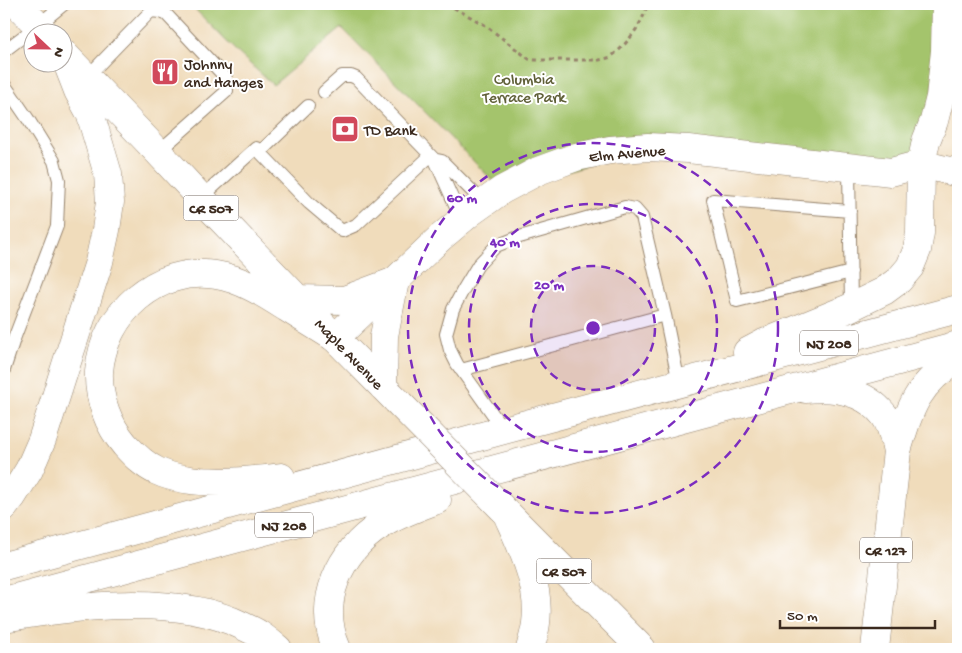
<svg xmlns="http://www.w3.org/2000/svg" width="962" height="653" viewBox="0 0 962 653" font-family="'Gochi Hand',sans-serif">
<style>
.green{fill:#a4c46c;stroke:#707745}
.lines{fill:none;stroke-linecap:round;stroke-linejoin:round}
.service-casing{stroke:#96836c;stroke-width:14}
.tertiary-casing{stroke:#96836c;stroke-width:29}
.secondary-casing{stroke:#96836c;stroke-width:29}
.primary-casing{stroke:#96836c;stroke-width:29}
.trunk-casing{stroke:#96836c;stroke-width:29}
.path{stroke:#96836c;stroke-width:3;stroke-dasharray:4 4;stroke-linecap:butt}
.service{stroke:#fff;stroke-width:12}
.tertiary{stroke:#fff;stroke-width:28}
.secondary{stroke:#fff;stroke-width:28}
.primary{stroke:#fff;stroke-width:28}
.trunk{stroke:#fff;stroke-width:28}
.primary-bridge-casing{stroke:#96836c;stroke-width:29;stroke-linecap:butt}
.primary-bridge{stroke:#fff;stroke-width:28}
.ring{fill:none;stroke:#7b2cbf;stroke-width:2.5;stroke-dasharray:9 6}
.labels{text-anchor:middle;stroke-width:4;stroke-linejoin:round;paint-order:stroke}
.shield{fill:#fff;stroke:#766a62;stroke-width:1}
.shield-label{font-size:15px;font-weight:bold;fill:#3b2a1e}
.poi-label{font-size:16px;fill:#3b2a1e;stroke:#fff;text-anchor:start}
.park-label{font-size:16px;fill:#606039;stroke:#fff}
.street-label{font-size:16px;fill:#3b2a1e;stroke:#fff}
.centre{fill:#7b2cbf;stroke:#fff;stroke-width:2.5}
.ring-label{font-size:15px;text-anchor:middle;font-weight:bold;fill:#7b2cbf;stroke:#fff;stroke-width:4;stroke-linejoin:round;paint-order:stroke}
</style>
<rect width="100%" height="100%" fill="#fff"/>
<filter id="ink" filterUnits="userSpaceOnUse"><feTurbulence type="fractalNoise" baseFrequency=".02" numOctaves="2"/><feDisplacementMap in="SourceGraphic" scale="10" xChannelSelector="R" yChannelSelector="G"/><feConvolveMatrix kernelMatrix="1 2 1 2 8 2 1 2 1" color-interpolation-filters="sRGB"/></filter>
<filter id="wash" filterUnits="userSpaceOnUse"><feTurbulence type="fractalNoise" baseFrequency=".0096" numOctaves="4" result="noise"/><feDisplacementMap in="SourceGraphic" scale="20" xChannelSelector="R" yChannelSelector="G"/><feGaussianBlur stdDeviation="1.12" result="paint"/><feColorMatrix in="noise" values="0 0 0 0 0 0 0 0 0 0 0 0 0 0 0 0 0 1.4 0 .05"/><feComposite in="paint" operator="in"/></filter>
<g filter="url(#wash)">
<rect width="100%" height="100%" fill="#f0dcbb"/>
<path class="green" d="M190,4h756l-25,160 -273,-17 -146,43 -160,-162 -69,57 -38,-35z"/>
</g>
<g filter="url(#ink)">
<g class="lines">
<defs>
<path id="service" d="M4,51l33,-25 27,-22
M86,78l65,-67 9,1 6,2 60,64 1,13 -69,61
M4,84l24,35 26,42 5,19 -2,46 -43,113 -10,31
M324,92l18,-16h9l5,2 79,82 27,60
M260,152l48,-46
M849,168l2,139
M201,198l55,-50 53,55 33,28 14,-6 72,-67 14,3 42,42
M850,211l-137,-11 24,101 114,-29
M461,370l204,-55
M504,430l-47,-66 -7,-14 -4,-16 7,-25 10,-19 15,-25 18,-19 20,-8 109,-31 10,2 7,8 23,98 14,68"/>
<path id="tertiary" d="M921,164l5,-23 8,-20 6,-24 5,-46 1,-47"/>
<path id="secondary" d="M335,338l105,-100 31,-26 31,-22 36,-19 38,-14 34,-7 38,-3 40,2 203,23 30,-8"/>
<path id="primary" d="M17,4l27,28
M64,54l94,98 43,46 134,140 62,63
M298,299l46,1 51,-19
M383,387l1,-51 11,-55
M805,389c29,-3 60,2 79,26 8,10 10,24 13,36
M507,513l135,136
M875,649l22,-198c13,-43 20,-68 61,-92"/>
<path id="trunk" d="M747,352l17,-9 83,-34 37,-18 15,-11 11,-13 7,-17 3,-17 1,-69 37,9
M281,477c-36,5 -90,10 -124,-6 -13,-6 -22,-15 -32,-26 -17,-20 -27,-47 -26,-73 4,-58 58,-107 117,-97 26,4 49,19 71,33 16,10 32,20 48,30
M4,507l8,-10 17,-27 13,-30 57,-178 7,-32 4,-28 -2,-28 -18,-61 -12,-22 -14,-36
M506,512c15,34 35,72 30,111 -1,9 -4,18 -6,26
M4,566l489,-133 465,-124
M4,601l954,-256
M4,618c71,-12 173,-25 239,8 6,3 12,5 17,9 6,4 12,9 18,14
M337,649c-21,-47 2,-97 44,-124 17,-11 37,-18 56,-25"/>
</defs>
<use href="#service" class="service-casing"/>
<use href="#tertiary" class="tertiary-casing"/>
<use href="#secondary" class="secondary-casing"/>
<use href="#primary" class="primary-casing"/>
<use href="#trunk" class="trunk-casing"/>
<path class="path" d="M447,4l38,21 44,34 6,1h65c2,-1 5,-1 8,-2 15,-7 37,-37 39,-54"/>
<use href="#service" class="service"/>
<use href="#tertiary" class="tertiary"/>
<use href="#secondary" class="secondary"/>
<use href="#primary" class="primary"/>
<use href="#trunk" class="trunk"/>
<defs>
<path id="primary-bridge" d="M397,401l109,111"/>
</defs>
<use href="#primary-bridge" class="primary-bridge-casing"/>
<use href="#primary-bridge" class="primary-bridge"/>
</g>
</g>
<circle cx="593" cy="328" r="62" fill="#7b2cbf" fill-opacity=".12"/>
<g class="ring">
<circle cx="593" cy="328" r="62"/>
<circle cx="593" cy="328" r="124"/>
<circle cx="593" cy="328" r="185"/>
</g>
<defs>
<symbol id="restaurant-square" viewBox="-11 -11 22 22"><rect x="-9" y="-9" width="18" height="18" rx="4" fill="#d1495b" stroke="#fff"/><path d="M-5-6h1v4h1v-4h1v4h1v-4h1v5L-1.5 .5V6h-2V.5L-5-1ZM5-6V6H3V1.5H1.5Q1.5-4 5-6Z" fill="#fff"/></symbol>
<symbol id="bank-square" viewBox="-11 -11 22 22"><rect x="-9" y="-9" width="18" height="18" rx="4" fill="#d1495b" stroke="#fff"/><path d="M-6-4H6V4H-6ZM0-2.3a2.3 2.3 0 1 0 0 4.6a2.3 2.3 0 1 0 0-4.6Z" fill="#fff"/></symbol>
</defs>
<g fill-rule="evenodd">
<use href="#restaurant-square" x="149" y="56" width="32" height="32"/>
<use href="#bank-square" x="329" y="113" width="32" height="32"/>
</g>
<g class="labels">
<g class="shield">
<rect x="183.5" y="195.5" width="55" height="25" rx="4"/>
<rect x="800" y="330.5" width="58" height="25" rx="4"/>
<rect x="255" y="512.5" width="58" height="25" rx="4"/>
<rect x="860" y="537.5" width="52" height="25" rx="4"/>
<rect x="536.5" y="558.5" width="55" height="25" rx="4"/>
</g>
<g class="shield-label">
<text x="211" y="213">CR 507</text>
<text x="829" y="348">NJ 208</text>
<text x="284" y="530">NJ 208</text>
<text x="886" y="555">CR 127</text>
<text x="564" y="576">CR 507</text>
</g>
<g class="poi-label">
<text x="184" y="69">Johnny<tspan x="184" dy="18">and Hanges</tspan></text>
<text x="364" y="135">TD Bank</text>
</g>
<g class="park-label">
<text x="524" y="84">Columbia<tspan x="524" dy="18">Terrace Park</tspan></text>
</g>
<g class="street-label">
<text transform="translate(627 152) rotate(-5)" y="6">Elm Avenue</text>
<text transform="translate(350 353) rotate(46)" y="6">Maple Avenue</text>
</g>
</g>
<circle cx="593" cy="328" r="8" class="centre"/>
<g class="ring-label">
<text x="462" y="202">60 m</text>
<text x="505" y="246">40 m</text>
<text x="549" y="289">20 m</text>
</g>
<rect width="962" height="653" fill="none" stroke="#fff" stroke-width="20"/>
<g transform="translate(48 48) rotate(112)"><circle r="24" fill="#ffffff" stroke="#b1aaa5"/>
<path d="M0-4L9 19L0 12L-9 19Z" fill="#d1495b"/>
<text y="-8" font-size="14" font-weight="bold" text-anchor="middle" fill="#3b2a1e">N</text>
</g>
<path d="M780 620v8h155v-8" fill="none" stroke="#3b2a1e" stroke-width="2.5"/>
<text x="787" y="620" font-size="15" fill="#3b2a1e" stroke="#ffffff" stroke-width="4" paint-order="stroke">50 m</text>
</svg>
